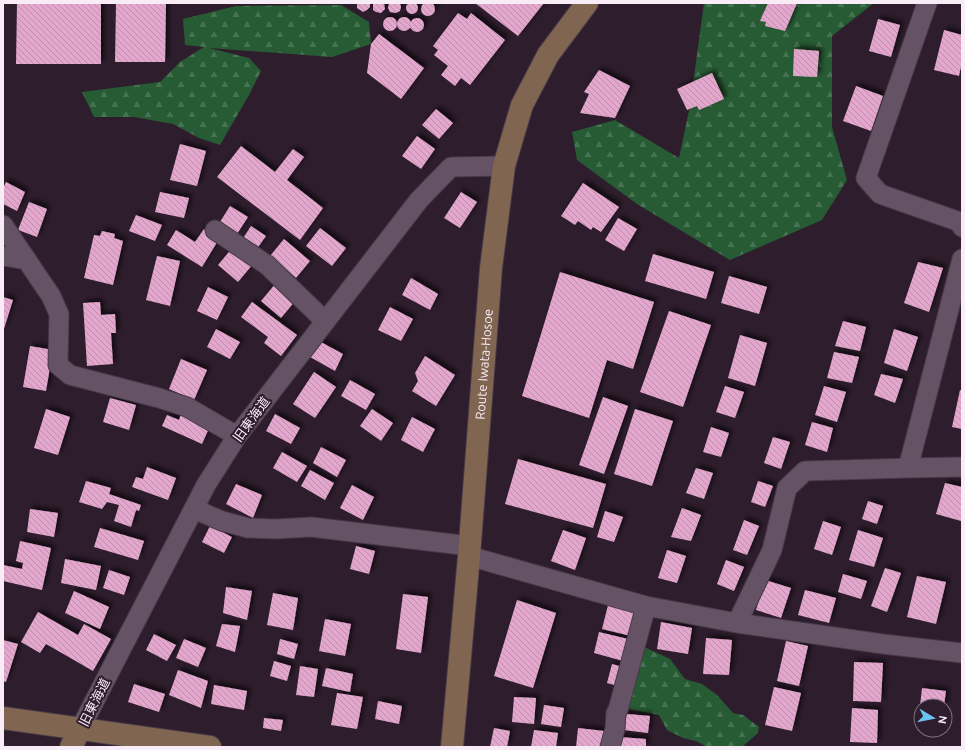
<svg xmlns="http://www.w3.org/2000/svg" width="965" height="750" viewBox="0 0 965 750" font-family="Ubuntu,'Noto Sans JP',sans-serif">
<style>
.forest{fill:url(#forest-firs)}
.building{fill:url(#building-back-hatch);filter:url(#shadow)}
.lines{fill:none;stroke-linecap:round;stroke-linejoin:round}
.street-casing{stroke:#473947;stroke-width:21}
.secondary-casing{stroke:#473947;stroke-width:24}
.street{stroke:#665265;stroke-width:19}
.secondary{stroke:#806551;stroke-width:22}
.labels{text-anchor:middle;stroke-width:4;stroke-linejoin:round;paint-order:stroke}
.street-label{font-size:13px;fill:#f8ecf7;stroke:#2e1d2d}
</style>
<defs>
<pattern id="forest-firs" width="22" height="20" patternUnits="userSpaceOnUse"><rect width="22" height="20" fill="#275b34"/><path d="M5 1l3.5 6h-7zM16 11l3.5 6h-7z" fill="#477352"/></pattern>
<pattern id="building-back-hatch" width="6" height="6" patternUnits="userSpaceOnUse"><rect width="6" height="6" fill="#e3a7cd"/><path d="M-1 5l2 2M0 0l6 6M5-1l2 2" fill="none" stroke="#bd8fac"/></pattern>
<filter id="shadow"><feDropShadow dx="3.5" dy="-3.5" stdDeviation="2" flood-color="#0009"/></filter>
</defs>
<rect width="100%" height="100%" fill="#2e1d2d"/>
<path class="forest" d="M704,3h170l-42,33v91l15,53 -25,40 -92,40 -93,-56 -60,-44 -5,-28 43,-12 64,38 11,-52z
M341,5l28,17 2,22 -39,13 -123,-9 40,10 12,13 -12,24 -29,50 -21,-7 -26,-14 -39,-7h-40l-12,-25 78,-10 20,-20 24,-15 -19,-2 -2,-26 53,-13z
M642,646l28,13 15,20 17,5 15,11 16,18 10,2 16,12 -1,6 -16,14h-35l-11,-6 -13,-3 -16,-8 -8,-15 -36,-7z"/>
<path class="building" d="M406 8a6 6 0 1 1 12 0a6 6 0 1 1-12 0Z
M421 9a7 7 0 1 1 14 0a7 7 0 1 1-14 0Z
M17,3h84v61h-85z
M116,3h50l-1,59h-50z
M357,3h13v4l-3,3 -4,2 -6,-4z
M373,3h11l1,6 -4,4 -5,-1 -3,-2z
M389,3h11l1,4 -1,4 -4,2 -6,-1 -2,-4z
M475,3h69l-26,33z
M768,3h29l-12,28 -20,-5 1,-4 -6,-1z
M458,13l9,6 4,-6 34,27 -35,45 -9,-7 -6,8 -14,-11 7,-9 -14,-11 4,-5 -5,-4z
M397 24a7 7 0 1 1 14 0a7 7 0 1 1-14 0Z
M383 24a7 7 0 1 1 14 0a7 7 0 1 1-14 0Z
M410 25a7 7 0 1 1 14 0a7 7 0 1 1-14 0Z
M878,19l22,6 -9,32 -22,-6z
M944,30l18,5v27l-3,14 -25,-6z
M379,34l45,34 -23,31 -34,-26 4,-29z
M794,49l25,2 -2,26 -24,-1z
M599,70l31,16 -15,32 -35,-5 9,-19 -5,-2z
M712,73l12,26 -25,11 -2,-4 -10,4 -10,-21z
M856,86l27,10 -12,35 -28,-10z
M436,109l17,14 -14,16 -17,-14z
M417,136l18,13 -14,20 -19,-13z
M180,144l26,7 -9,35 -27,-6z
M241,146l34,26 18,-23 11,8 -17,23 36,28 -23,32 -83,-63z
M6,182l19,10 -8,19 -14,-7v-16z
M583,183l36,24 -18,25 -8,-5 -2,3 -13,-9 -3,4 -14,-9z
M160,192l29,6 -5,20 -29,-6z
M461,192l16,10 -17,26 -16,-10z
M29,202l18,7 -10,28 -19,-7z
M230,206l18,11 -11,17 -17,-12z
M136,215l26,10 -7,16 -26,-10z
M618,218l19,11 -13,22 -19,-11z
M251,226l15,10 -10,14 -14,-10z
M320,228l26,20 -14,18 -26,-20z
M204,229l15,10 -17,28 -35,-22 9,-15 19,12z
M102,231l13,3 -1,4 9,3 -10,44 -29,-7 10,-43 6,1z
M284,239l26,22 -14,17 -26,-22z
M233,247l20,17 -15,18 -20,-17z
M653,254l61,18 -8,27 -61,-18z
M157,256l23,5 -10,45 -24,-6z
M918,262l25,6 -14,44 -25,-9z
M560,272l94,30 -21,67 -26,-9 -18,58 -67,-22z
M729,276l38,11 -8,27 -38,-11z
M411,278l27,16 -8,16 -28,-15z
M276,283l20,17 -15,18 -20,-17z
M208,287l20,10 -11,23 -20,-9z
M3,297l10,3 -10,32z
M100,302l1,13 14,-1 1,19h-5l2,31 -26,2 -4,-63z
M252,302l45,33 -16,21 -17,-13 4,-6 -27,-20z
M390,307l23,12 -12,22 -23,-11z
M669,311l42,14 -28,82 -43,-15z
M843,321l23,6 -6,24 -25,-5z
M216,329l24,13 -10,17 -23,-12z
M894,329l24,8 -11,34 -23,-8z
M740,335l27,8 -12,43 -27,-8z
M319,341l24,13 -8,17 -25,-14z
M30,346l23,4 -7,41 -23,-4z
M834,352l25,5 -7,26 -25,-5z
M425,356l30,19 -19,31 -24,-15 6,-10 -3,-8z
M181,359l26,11 -13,30 -25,-11z
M314,372l22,15 -21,31 -22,-14z
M881,374l22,5 -8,24 -21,-8z
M350,380l25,14 -9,16 -25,-14z
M725,386l19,6 -9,26 -19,-6z
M824,386l22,6 -9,30 -22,-7z
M960,390h2v39l-10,-2z
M603,397l25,9 -24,68 -25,-9z
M110,398l26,7 -7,25 -26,-8z
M46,409l24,8 -12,38 -24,-7z
M372,409l21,14 -12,18 -21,-15z
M635,409l38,12 -21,65 -38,-12z
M181,414l29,12 -8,18 -40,-18 5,-11 12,5z
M275,414l25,14 -9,16 -25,-13z
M412,417l23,12 -12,23 -22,-12z
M812,422l21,6 -6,24 -22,-7z
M711,427l18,6 -8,24 -18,-5z
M773,437l17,5 -9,27 -17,-6z
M321,447l25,13 -9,17 -24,-14z
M282,452l25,14 -10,16 -24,-14z
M518,459l88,25 -13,44 -88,-24z
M147,467l29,11 -8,22 -36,-13 4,-10 7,2z
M696,468l17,5 -9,26 -18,-6z
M310,470l24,13 -9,17 -24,-14z
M86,481l25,7 -2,6 32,11 -2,6 -3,-1 -5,17 -17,-6 5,-16 -12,-3 -5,7 -23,-7z
M758,481l15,5 -8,21 -14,-5z
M945,483l17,4 -1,34 -25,-7z
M236,484l26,11 -9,23 -27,-14z
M352,485l22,12 -11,23 -23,-12z
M868,501l15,5 -6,18 -15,-5z
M682,508l19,7 -10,26 -20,-4z
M30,509l28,4 -4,24 -27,-5z
M605,511l18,6 -9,25 -17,-5z
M744,520l15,6 -12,29 -14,-5z
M823,521l18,6 -9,28 -18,-6z
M210,526l22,11 -8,16 -22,-11z
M100,528l44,13 -6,19 -44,-13z
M563,530l23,8 -11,32 -24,-9z
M858,530l25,8 -9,29 -25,-7z
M20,541l31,7 -9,42 -39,-9v-16l19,4 1,-6 -7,-2z
M356,546l19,5 -6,23 -19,-5z
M667,550l19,6 -9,27 -19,-5z
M65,559l36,7 -5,24 -35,-7z
M726,560l18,7 -10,24 -17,-7z
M885,568l16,5 -14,39 -16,-6z
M109,570l21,7 -6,18 -21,-7z
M843,574l24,7 -6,18 -23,-7z
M917,576l29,6 -10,42 -29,-7z
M765,580l26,8 -10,30 -25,-8z
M226,587l26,4 -5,29 -24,-7z
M805,590l31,8 -7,25 -31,-8z
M74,591l35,16 -9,22 -35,-16z
M273,593l25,5 -5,32 -26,-5z
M403,594l25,3 -7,56 -25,-4z
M517,600l39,13 -23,75 -39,-12z
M608,605l29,7 -6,24 -29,-7z
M38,612l40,23 6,-11 27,15 -18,32 -47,-27 -6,9 -19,-11z
M325,619l26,5 -6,32 -26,-5z
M661,622l31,6 -4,26 -31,-5z
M222,624l18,2 -5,26 -19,-6z
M599,632l29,7 -5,22 -29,-8z
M154,634l22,11 -9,16 -21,-11z
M706,638l26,2 -3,35 -26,-1z
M184,639l22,9 -8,19 -22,-9z
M280,639l18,5 -4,15 -17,-5z
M3,640l15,4 -12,38 -3,-1z
M786,641l22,5 -9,40 -22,-5z
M274,661l17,5 -4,15 -17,-5z
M854,662l29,1 -2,39 -28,-1z
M612,664l14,4 -5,19 -14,-4z
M300,666l18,3 -4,28 -18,-2z
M326,668l27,6 -3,18 -28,-6z
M178,670l30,11 -7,27 -32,-13z
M134,684l31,10 -6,18 -31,-10z
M214,685l33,6 -3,19 -33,-6z
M774,687l27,6 -9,38 -27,-6z
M922,688l24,3 -2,15h-24z
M337,693l26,4 -6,32 -26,-4z
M514,697l22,1 -2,26 -22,-2z
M378,701l24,5 -3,18 -24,-5z
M544,705l20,3 -3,19 -20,-3z
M920,707h1v24h-3z
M852,708l26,2 -1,33 -27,-1z
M616,713l34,3 -2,17 -33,-4z
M264,718l19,2 -2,11 -18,-3z
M494,728l16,3 -3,16h-17z
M578,728l26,3 -2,16h-26z
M534,730l24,3 -2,14h-25z
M921,730h21v3l-21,-2z
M619,737l27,2v8h-28z"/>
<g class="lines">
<defs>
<path id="street" d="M927,3l-61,175 14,16 80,28 2,5
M3,225l48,71 8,18 -1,51 12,10 89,23 28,9 50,29
M215,230l52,35 58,56
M3,256l24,4
M908,468l54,-209
M194,509l28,12 26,7 28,1 35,-2 159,19
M469,556l177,50 91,17 146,21 79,9
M737,623l35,-73 15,-62 18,-17 103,-3 54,-1
M80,729l126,-244 31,-49 182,-236 32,-33 53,-1
M610,747l5,-18 1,-16 2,-3 28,-104"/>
<g id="secondary">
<path d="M3,718l207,29"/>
<path d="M71,747l9,-18"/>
<path id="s1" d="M452,747l17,-191 22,-288 13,-102 18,-61 26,-50 39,-52"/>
</g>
</defs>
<use href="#street" class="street-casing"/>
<use href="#secondary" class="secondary-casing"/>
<use href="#street" class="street"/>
<use href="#secondary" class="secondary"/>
</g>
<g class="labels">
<g class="street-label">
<text dy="5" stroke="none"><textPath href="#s1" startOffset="384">Route Iwata-Hosoe</textPath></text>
<text transform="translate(251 419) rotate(-54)" y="5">旧東海道</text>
<text transform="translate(94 702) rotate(-63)" y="5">旧東海道</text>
</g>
</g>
<rect width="965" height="750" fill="none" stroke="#f8ecf7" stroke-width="8"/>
<g transform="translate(933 718) rotate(100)"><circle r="19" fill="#2e1d2d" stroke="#7f707e"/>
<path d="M0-3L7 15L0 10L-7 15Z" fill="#6bc3f2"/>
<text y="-6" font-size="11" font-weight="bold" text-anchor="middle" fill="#f8ecf7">N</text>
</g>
</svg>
